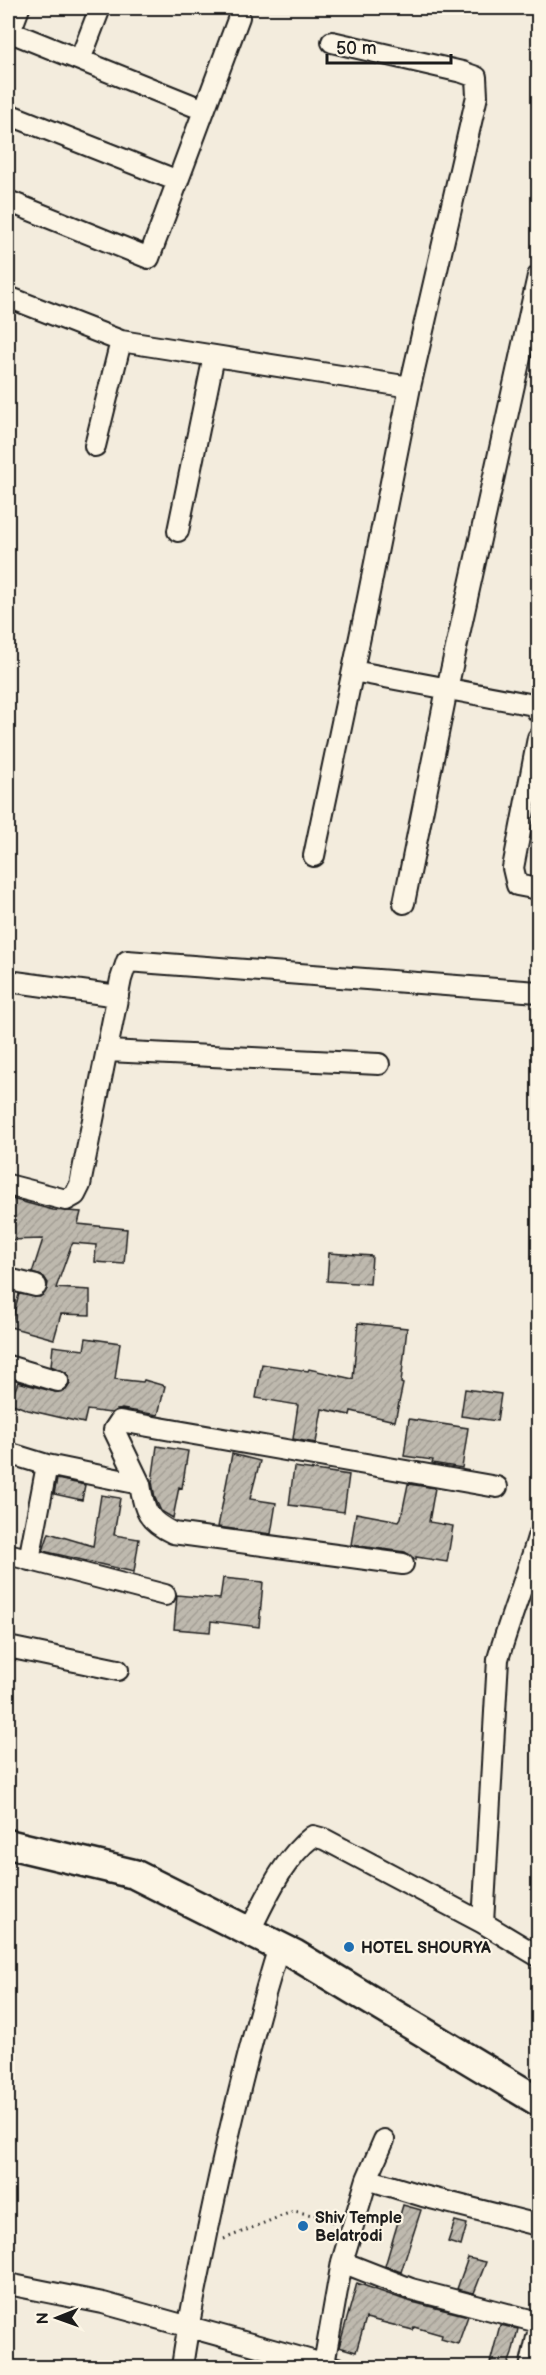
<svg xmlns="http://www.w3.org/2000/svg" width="546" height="2375" viewBox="0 0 546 2375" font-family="'Balsamiq Sans',sans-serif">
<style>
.building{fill:url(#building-hatch);stroke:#1c1c1c;stroke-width:1.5}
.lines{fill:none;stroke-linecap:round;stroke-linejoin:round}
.street-casing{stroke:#1c1c1c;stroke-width:24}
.secondary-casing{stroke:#1c1c1c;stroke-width:33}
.path{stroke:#1c1c1c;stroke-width:3;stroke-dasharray:1.5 4.5;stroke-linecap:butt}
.street{stroke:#fcf5e5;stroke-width:20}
.secondary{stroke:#fcf5e5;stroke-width:28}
.poi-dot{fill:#1f6fb2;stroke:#fcf5e5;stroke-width:2}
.labels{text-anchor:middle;stroke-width:4.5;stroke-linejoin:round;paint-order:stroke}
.poi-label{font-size:16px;font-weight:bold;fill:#1c1c1c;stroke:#fcf5e5;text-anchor:start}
</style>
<defs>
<pattern id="building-hatch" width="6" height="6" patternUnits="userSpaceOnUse" patternTransform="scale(1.5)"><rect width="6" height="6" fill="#beb9ae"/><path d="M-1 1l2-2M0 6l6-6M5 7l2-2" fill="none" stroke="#a39e95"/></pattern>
</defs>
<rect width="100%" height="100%" fill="#f3ecdd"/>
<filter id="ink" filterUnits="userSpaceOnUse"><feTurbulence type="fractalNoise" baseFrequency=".0167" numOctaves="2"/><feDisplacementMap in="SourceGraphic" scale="12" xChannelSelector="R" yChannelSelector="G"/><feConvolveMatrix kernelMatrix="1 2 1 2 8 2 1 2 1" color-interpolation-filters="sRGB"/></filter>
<g filter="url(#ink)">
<path class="building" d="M8,1198l45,12 28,2 -3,12 49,5 -3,35 -29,-2 1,-17 -23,-2 -2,3 -15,42 34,2v25l-29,-1 -7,25 -44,-12 9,-33 21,3 7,-8 1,-6 -4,-6 -12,-4 11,-34 -35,1z
M329,1253l43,3 -2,28 -43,-3z
M358,1323l49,5 -6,55 2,1 -8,37 -44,-10 -1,4 -28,-6 -6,34 -23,-4 5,-34 -42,-7 6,-34 46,7 1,-2 44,10z
M86,1338l34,5 -5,36 28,3 1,-2 21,6 -7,29 -36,-6 -11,4 -24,-3 -3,13 -56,-13 -18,-7 8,-21 37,10 11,-2 4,-6 -3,-11 -16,-7 2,-20 31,4z
M465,1389l36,5 -4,27 -36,-5z
M409,1419l59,9 -6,40 -30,-5 1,-3 -29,-4z
M157,1446l31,5 -6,37 -3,-1 -6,31 -12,-7 -6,-13 -3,-16z
M232,1454l28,7 -10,38 26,4 -5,31 -53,-7z
M294,1467l55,8 -5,37 -55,-7z
M57,1479l28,6 -3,15 -28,-6z
M408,1484l27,4 -6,34 24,4 -6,36 -31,-5v3l-11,-8 -54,-7 5,-32 43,8 2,-3z
M101,1495l19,3 -6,37 25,4 -5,33 -91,-21 6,-18 44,13z
M223,1578l40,4 -4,45 -48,-6 -1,11 -36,-3 3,-34 43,4z
M403,2205l18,5 -20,62 -16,-6z
M455,2221l12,3 -6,22 -13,-4z
M468,2258l18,4 -12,31 -17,-4z
M357,2283l51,18 60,15 -10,28 -17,-5 1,-4 -28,-8 -1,3 -47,-12 -10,34 -17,-5z
M500,2325l18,4 -6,25 -5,13h-18z"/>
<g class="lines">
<defs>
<path id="street" d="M8,31l196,79
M10,32l9,-24
M80,60l20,-52
M8,114l170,67
M8,201l141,57 90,-241
M8,297l113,44 289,46
M95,446l26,-105
M178,531l36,-175
M353,671l181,34 4,7
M538,738l-25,130 4,17 21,4
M314,856l51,-243 45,-226 67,-291 -1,-19 -14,-5 -130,-30
M404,903l43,-214 91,-413
M8,981l110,15
M108,1051l271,13
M8,1185l58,15 9,-5 5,-10 41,-206 6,-18 411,31
M8,1279l28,7
M8,1366l50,15
M8,1453l39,12 93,19c4,27 8,37 33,49l230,31
M140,1484l-26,-54 6,-9 377,66
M8,1554l157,41
M29,1560l18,-95
M8,1647l110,23
M483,1923l55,33
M249,1932c18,-35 33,-72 64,-96l11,3 159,84 15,-264c12,-41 28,-81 40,-122
M384,2140l-17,39 56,17 115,29
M342,2262l69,27 127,33
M8,2284l95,19 234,65
M324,2364l18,-102 25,-83
M182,2368c6,-47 17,-93 26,-139 20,-95 42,-189 71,-282
M530,2368l8,-35"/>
<path id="secondary" d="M8,1844l126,30 160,80 244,147"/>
</defs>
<use href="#street" class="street-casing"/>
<use href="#secondary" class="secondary-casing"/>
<path class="path" d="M224,2239l70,-28 32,7 10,6"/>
<use href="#street" class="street"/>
<use href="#secondary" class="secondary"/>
</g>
</g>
<g class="poi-dot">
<circle cx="349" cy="1947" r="6"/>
<circle cx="303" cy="2226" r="6"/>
</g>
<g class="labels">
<g class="poi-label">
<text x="361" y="1953">HOTEL SHOURYA</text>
<text x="315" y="2223">Shiv Temple<tspan x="315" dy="18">Belatrodi</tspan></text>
</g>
</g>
<rect width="546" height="2375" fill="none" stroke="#fcf5e5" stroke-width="30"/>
<rect x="15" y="15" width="516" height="2345" fill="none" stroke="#1c1c1c" stroke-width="2" filter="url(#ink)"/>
<g transform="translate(57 2318) rotate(269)" stroke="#fcf5e5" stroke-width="4.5" paint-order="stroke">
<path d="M0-4.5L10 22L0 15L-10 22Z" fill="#1c1c1c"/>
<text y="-9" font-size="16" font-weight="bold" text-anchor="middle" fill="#1c1c1c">N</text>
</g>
<path d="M327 54v9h124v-9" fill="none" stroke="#1c1c1c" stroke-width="3"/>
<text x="336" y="54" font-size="18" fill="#1c1c1c" stroke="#fcf5e5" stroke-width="4.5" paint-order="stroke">50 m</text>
</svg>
